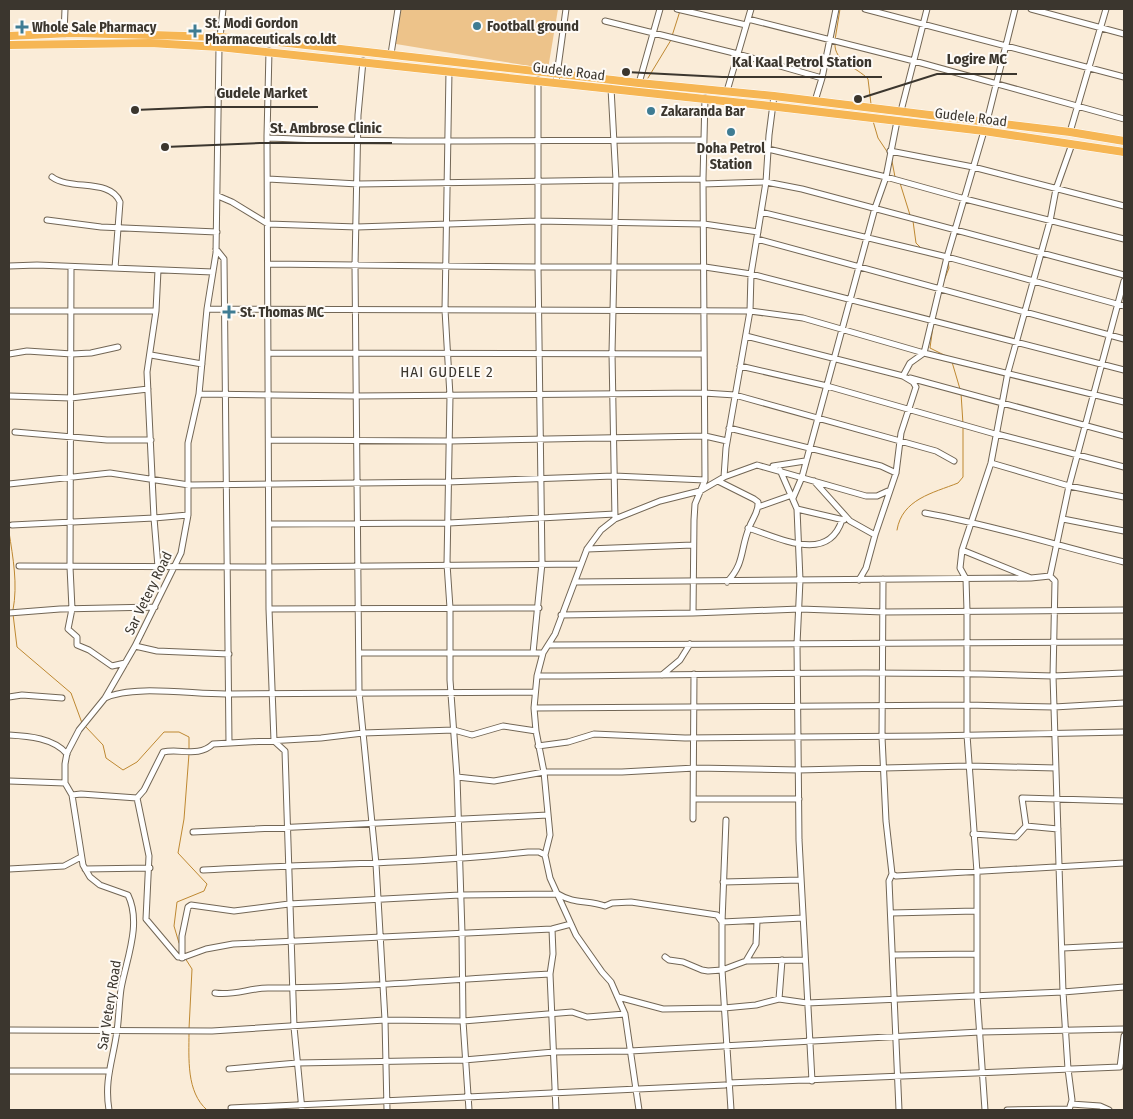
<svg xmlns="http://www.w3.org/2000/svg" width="1133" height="1119" viewBox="0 0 1133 1119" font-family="'Fira Sans Condensed',sans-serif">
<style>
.green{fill:#edc38a}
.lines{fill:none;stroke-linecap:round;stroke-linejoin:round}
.stream{stroke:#be8831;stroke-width:1}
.minor-casing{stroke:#726655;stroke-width:7}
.highway-casing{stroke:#fff;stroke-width:9}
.minor{stroke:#fff;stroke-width:5}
.highway{stroke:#f6b654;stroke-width:8}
.poi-dot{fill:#3f7c93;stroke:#fefbf7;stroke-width:2}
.labels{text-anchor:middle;stroke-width:4;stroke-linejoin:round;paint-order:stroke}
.poi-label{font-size:14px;font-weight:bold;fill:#3b362e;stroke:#fefbf7;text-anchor:start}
.street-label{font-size:14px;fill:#3b362e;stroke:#fefbf7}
.neighbourhood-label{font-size:15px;letter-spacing:1px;fill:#3b362e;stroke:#fefbf7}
.leader{fill:none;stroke:#3b362e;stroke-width:2}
.callout-dot{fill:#3b362e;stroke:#fefbf7;stroke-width:2}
.callout-label{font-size:15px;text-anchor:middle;font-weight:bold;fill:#3b362e;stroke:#fefbf7;stroke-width:4;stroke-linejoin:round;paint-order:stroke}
</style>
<rect width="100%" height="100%" fill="#faecd8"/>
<path class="green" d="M401,9h157l-10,60 -152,-25z"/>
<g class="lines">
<path class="stream" d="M672,36l8,-25
M835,40l5,-31
M835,44c-1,18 22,23 33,35l3,25
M648,78l23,-38
M873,121l5,17 10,15
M892,161l3,16
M900,183l10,32
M913,221l3,22 6,6
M943,283l6,-15 -1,-7
M933,326l-3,22 16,8
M952,362l8,27
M961,393l2,31
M897,530c5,-31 36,-37 61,-47l5,-6v-49
M9,532c4,26 9,52 4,78
M13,614l4,33 54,46 11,30
M85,726l18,19 3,13 17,12 14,-8 27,-30h15l10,5v13
M179,943l-5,-17 3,-24 27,-11 3,-7 -29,-31 6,-34 5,-65
M185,958l7,11 -3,60
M189,1033c0,25 -3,59 18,77"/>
<defs>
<path id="minor" d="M677,9l69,16
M865,9l259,68
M1031,9l93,25
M748,19l166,42 210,58
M605,21l133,33 84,24
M64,34l1,-25
M269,51l-2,85 2,473 5,132 11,10 9,276 8,83
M391,54l7,-45
M363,61l-5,54 -3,151 4,426 17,172 9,156 2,90
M449,71l-4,239 5,86 -3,168 3,44v72l7,97 5,156 1,88 6,89
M556,82l10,-73
M639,83l21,-74
M611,88l5,92 87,-1
M727,91l24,-82
M815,101l7,-23 14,-69
M901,111l26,-102
M987,121l28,-112
M1070,132l36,-123
M267,138c145,6 291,1 437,2
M768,149l118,28 79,22 159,40
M890,151l83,16 151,39
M52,177c19,14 58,1 68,25l-5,66
M268,179l90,5 258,-4 -4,173 3,166
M703,184l63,-2 36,7 322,86
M218,196l14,6 36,22 89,3 180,-6 167,3 54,8
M761,212l186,45 177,49
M47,220l54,7 116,5
M757,239l367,100
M216,249l8,10 5,484
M268,264l270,3v-187
M9,266l28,-1 176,7
M71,267l-1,300 2,42 -4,20 9,8v8l12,5 23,16 13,-3
M1124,281l-55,205 -19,90 5,5 -2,95 71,-3
M207,309l543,2 53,7 121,35 200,49
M9,311h147
M746,336l157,40 10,6 3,5 -15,46 -5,40 -21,62 -9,33 -7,12
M268,353l436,1
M9,354l18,-3 45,3 19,-1 27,-6
M151,355l51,9
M740,366l87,20 168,48
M903,376l7,-13 14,-10 23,-96 37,-126
M910,378l214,58
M199,394l157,2 348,-3 31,2 201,56 18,10
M9,396l62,2 77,-9
M729,428l152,38 15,7
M15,432l92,8h44
M997,434l127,33
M269,440l181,1 255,-5 22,5
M991,463l78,23 55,11
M773,466l32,-5
M780,470l17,39 3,71 -3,64 2,196 13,241
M724,477l2,-29 24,-137 1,-37 15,-92 3,-47 5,-39
M718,481l36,18 4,3c1,10 -6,17 -9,26 -9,22 -4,35 -22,54
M814,481l36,40 25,14
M9,484l101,-11 79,12 258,-3 167,-6 91,4
M793,498l9,-21 73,-269 11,-31 11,-56
M758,507l34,-12
M797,509l47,11
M925,513c68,12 133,33 199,49
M1063,519l61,12
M270,524l179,-1 166,-9
M12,525l142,-7 -7,-146 9,-61 2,-41
M748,528c32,10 80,36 94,-8
M587,549l106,-4
M962,550l69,28 19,-2
M19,566l251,1 311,-3
M158,567l-4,-49 34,-3
M883,579l-1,158 4,84 6,53 4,2 228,-13
M575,582l456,-4
M269,609l270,-1
M9,613l51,-4 95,-2
M693,613l1,-93 1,-16 10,-24 -2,-301 2,-81
M561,615l132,-2 107,-4 84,3 240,-2
M549,645l575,-3
M135,646l22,5 72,3
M359,653h184
M533,653l9,-90 -4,-296h167l46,7 373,96
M662,675l18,-15 10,-16
M537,676c172,-1 344,-6 516,0l10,316 5,77 4,31 -3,10
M9,697l13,-2 40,3
M105,698c29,-14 91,-3 124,-4 102,-1 204,-1 305,-2
M534,708l433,-3 87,2 70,-4
M9,735c19,1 45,3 58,19
M538,746l30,-4 26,-8 91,4 244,-2 195,-4
M457,777l37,4 50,-9h78l73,-4 103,2 171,-4 87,2
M9,781l56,2
M72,795l9,-1 56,4 12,58 -3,63 32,38h6l22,-8 27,-5 319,-15 19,-5
M137,798l7,-8 19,-38c17,-4 35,6 50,-8l108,-6 42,-5 91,-3 18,5 31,-9 33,5
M694,799h105
M693,819l1,-145
M726,820l-4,102v48l9,140
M1026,826l-4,-28 102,3
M193,832l355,-17
M973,834l43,3 10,-11 32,3
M9,869l55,-3 17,-9
M85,869l65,-1
M203,870c108,-6 217,-6 325,-18h11l6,3
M892,874l-3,7 10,229
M723,882l77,-2
M891,913l85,-2
M552,929l1,25 -3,20 6,136
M1063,948l61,-3
M893,955l82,-1
M665,957l4,3 14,2 19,8 6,1 14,-1 24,-9 58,-1
M182,958v-22l6,-29 3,-2 43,6 55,-7 171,-9 98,-1c16,10 30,6 47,12l7,-3 19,-1 86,13 5,7 81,-4
M746,961l10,-17 1,-23
M215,993c18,3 35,-5 53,-5 94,0 188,-9 282,-14
M618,997l45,12 61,-1 32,-3 23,-6 28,4 256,-11 61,-5
M779,999l3,-39
M9,1030l203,1 173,-11 78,1 109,-9 15,5 38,-3
M229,1069l68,-6 167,-3 90,-8 76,-1 350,-19 144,-3
M9,1071h99
M729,1083l391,-16 4,-31
M1071,1104l29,2 9,4
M231,1108l494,-23
M109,1110c-5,-30 4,-50 8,-79 2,-14 2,-28 4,-42 5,-29 21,-65 7,-94l-28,-10 -10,-8 -7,-12 -11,-70 -7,-12v-19l2,-11 12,-23 26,-32 30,-52 46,-93 7,-38v-72l11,-49 8,-85 9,-56 3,-206 4,-38
M639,1110l-14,-96 -14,-32 -9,-10 -26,-37 -26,-57 -5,-23 5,-20 -6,-63 -8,-41 -2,-23 3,-32 6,-23 12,-19 32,-85 14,-19 14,-11 45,-18 40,-10 24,-14 33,-12 109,31h11l11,-5
M985,1110l-8,-115v-123l-10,-137v-124l-1,-32 -6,-11 2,-18 29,-87 17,-91 42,-151 6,-32 16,-45
M1007,1110l62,-1"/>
<path id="highway" d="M9,36l62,-3 81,2 68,2 68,6 351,40 135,13 296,36 54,9
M9,45l141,-2 69,4 542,58 223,26 140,21"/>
</defs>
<use href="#minor" class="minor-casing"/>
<use href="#highway" class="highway-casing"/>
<use href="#minor" class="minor"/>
<use href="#highway" class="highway"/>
</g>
<g class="poi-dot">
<circle cx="477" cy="26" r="5"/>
<path d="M19.5 19.5h5v5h5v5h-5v5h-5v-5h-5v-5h5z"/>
<path d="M192.5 23.5h5v5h5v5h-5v5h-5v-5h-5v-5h5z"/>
<circle cx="651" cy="111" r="5"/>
<circle cx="731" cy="132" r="5"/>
<path d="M226.5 304.5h5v5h5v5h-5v5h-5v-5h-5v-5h5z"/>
</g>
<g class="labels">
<g class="poi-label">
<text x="205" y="28">St. Modi Gordon<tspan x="205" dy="16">Pharmaceuticals co.ldt</tspan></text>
<text x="487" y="31">Football ground</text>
<text x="32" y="32">Whole Sale Pharmacy</text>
<text x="661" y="116">Zakaranda Bar</text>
<text x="731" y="153" text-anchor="middle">Doha Petrol<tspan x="731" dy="16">Station</tspan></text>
<text x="240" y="317">St. Thomas MC</text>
</g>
<g class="street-label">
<text transform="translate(569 71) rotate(7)" y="5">Gudele Road</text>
<text transform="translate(971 117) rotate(7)" y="5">Gudele Road</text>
<text transform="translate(148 593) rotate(-64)" y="5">Sar Vetery Road</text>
<text transform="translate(109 1005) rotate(-81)" y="5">Sar Vetery Road</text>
</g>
<g class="neighbourhood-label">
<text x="447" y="377">HAI GUDELE 2</text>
</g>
</g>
<path class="leader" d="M858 99L937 74H1017M626 72L722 77H882M135 110L206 107H318M165 147L260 143H392"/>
<g class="callout-dot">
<circle cx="858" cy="99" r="5"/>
<circle cx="626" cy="72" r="5"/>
<circle cx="135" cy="110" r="5"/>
<circle cx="165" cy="147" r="5"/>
</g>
<g class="callout-label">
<text x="977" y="64">Logire MC</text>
<text x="802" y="67">Kal Kaal Petrol Station</text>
<text x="262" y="98">Gudele Market</text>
<text x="326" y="133">St. Ambrose Clinic</text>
</g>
<rect width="1133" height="1119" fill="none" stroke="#3b362e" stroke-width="20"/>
</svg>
